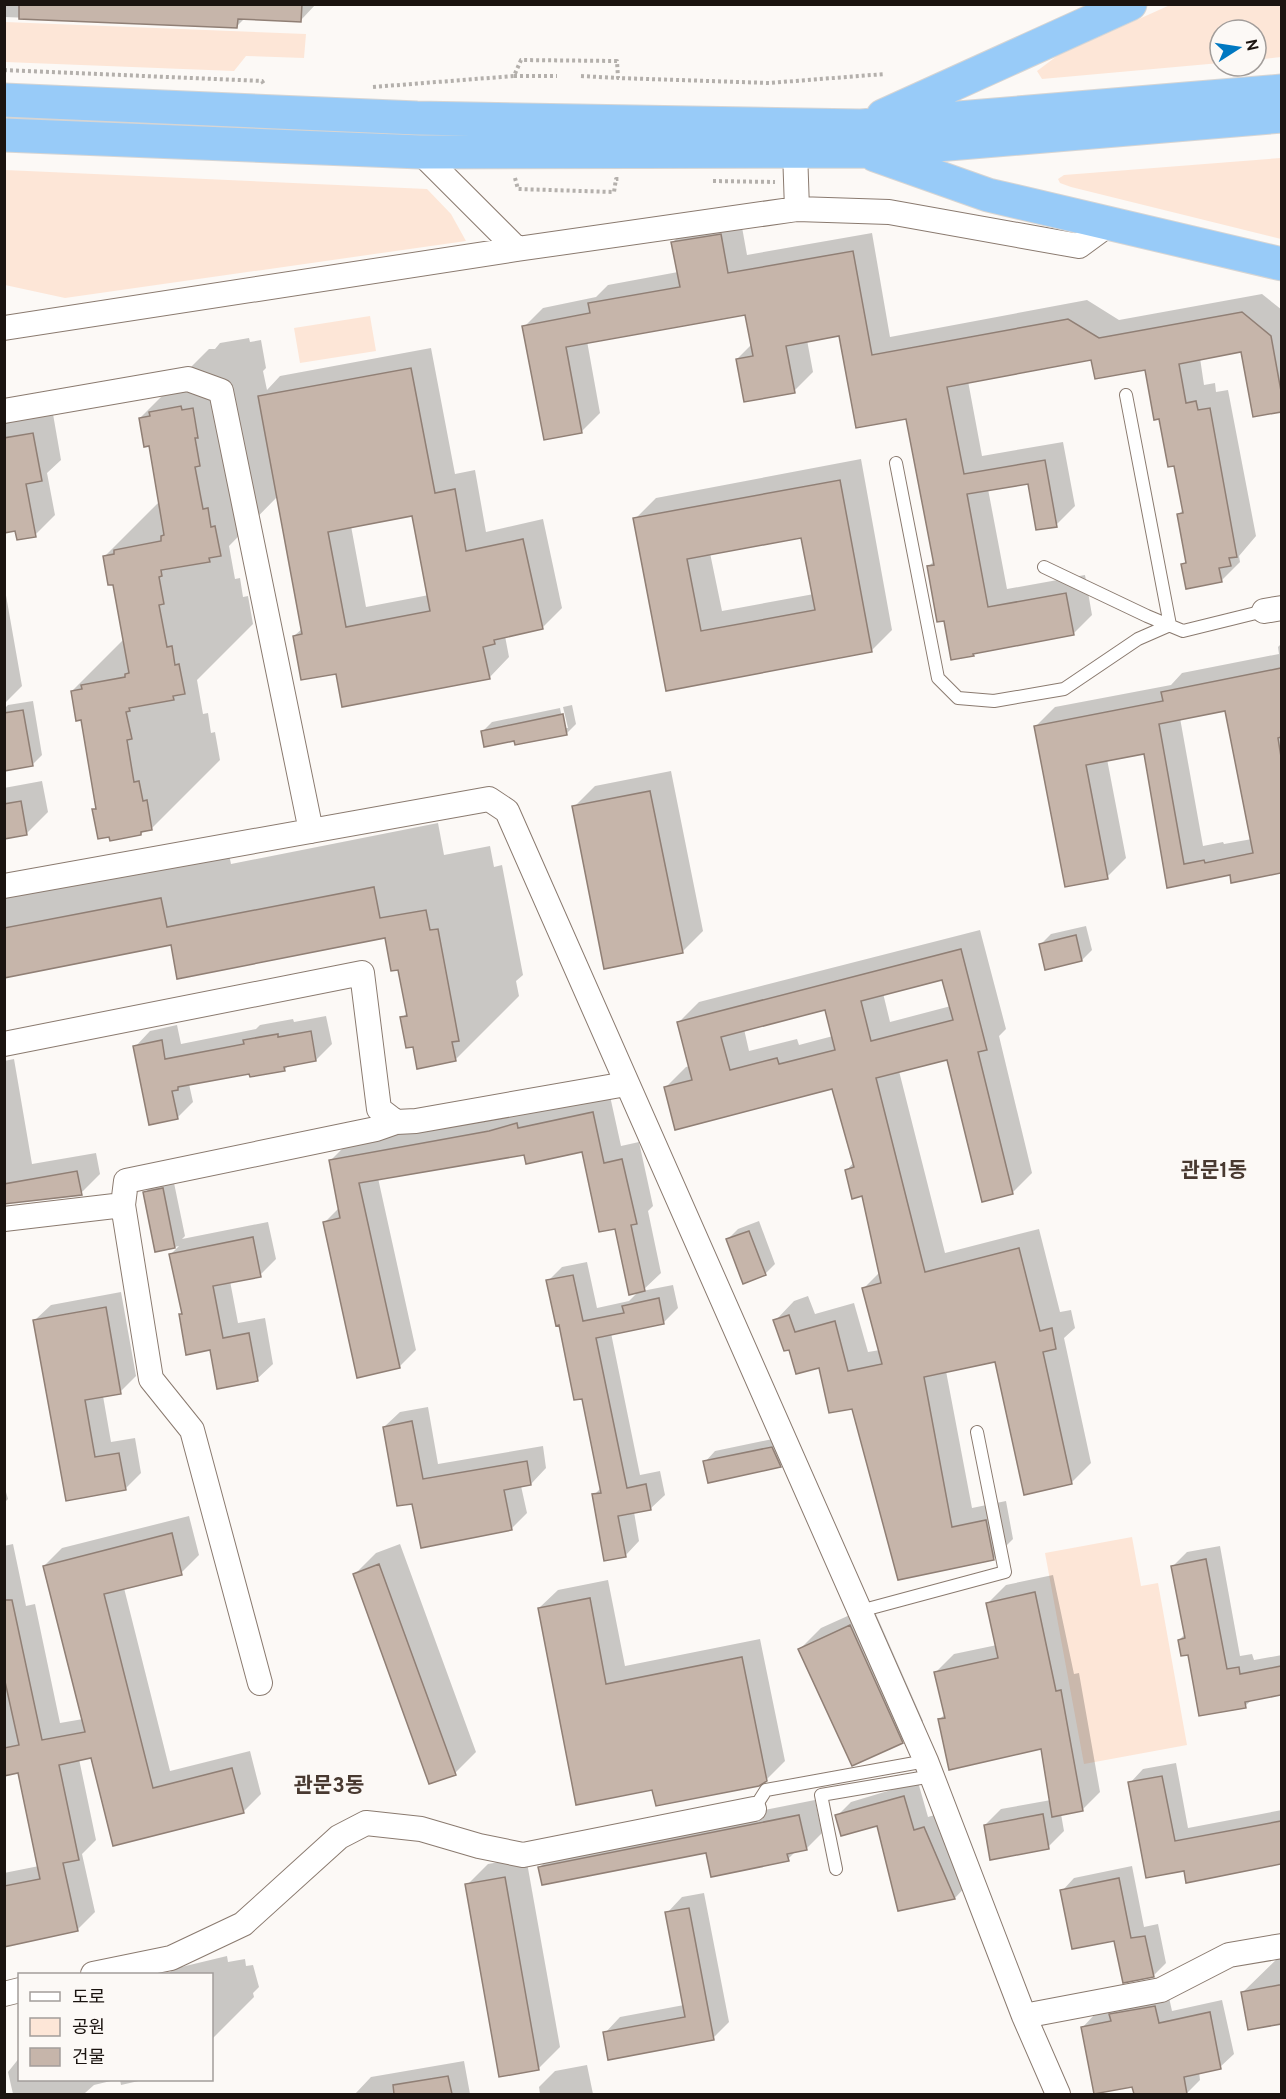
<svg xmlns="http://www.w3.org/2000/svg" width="1286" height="2099" viewBox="0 0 1286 2099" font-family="Overpass,'Noto Sans KR',sans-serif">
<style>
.green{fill:#fde6d7}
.shadow{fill:#0003;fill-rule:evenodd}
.building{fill:#c6b5aa;stroke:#907f75;stroke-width:1.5;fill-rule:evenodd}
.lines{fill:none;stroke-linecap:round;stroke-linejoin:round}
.service-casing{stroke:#8a7a6f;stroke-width:14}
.minor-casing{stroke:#8a7a6f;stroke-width:26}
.trunk-casing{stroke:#d6d5d4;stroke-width:35}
.path{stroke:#b4b0ac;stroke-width:4;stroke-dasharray:3 3;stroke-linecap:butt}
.service{stroke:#fff;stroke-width:12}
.minor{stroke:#fff;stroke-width:24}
.trunk{stroke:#98cbf8;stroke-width:33}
.labels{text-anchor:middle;stroke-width:4.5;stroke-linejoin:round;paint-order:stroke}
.quarter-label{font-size:21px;font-weight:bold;fill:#483930;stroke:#fcf9f6}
</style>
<rect width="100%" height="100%" fill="#fcf9f6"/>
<path class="green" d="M1170,5h111v52l-25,3v-30h-36v33l-178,16 -5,-8 20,-15z
M5,22l301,12 -2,24 -58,-2 -12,15 -229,-9z
M1281,158v81l-210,-52 -11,-4 -2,-4 6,-4z
M5,170l422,19 24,25 15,27 -401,57 -60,-13z
M370,316l6,35 -76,12 -6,-35z
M1132,1537l9,49 17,-3 29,162 -103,19 -39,-211z"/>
<path class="shadow" d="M4,4h312l-15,16 -56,-2 -8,8 -233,-9z
M740,216l7,39 125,-22 18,104 197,-37 32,20 143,-26 20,16v100l-28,5 -12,-65 -42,8 4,27 11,-2 1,9 12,-2 28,146 -17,20 1,6 -19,19 -38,-16 4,-5 -9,-45 6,-6 -8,-44 -30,-97 -53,-10 -125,23 14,75 81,-14 12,64 -19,19 -27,-43 -41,7 19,100 78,-14 7,40 -19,19 -97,18 -3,3 -28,-36 -17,-52 6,-6 -27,-144 -67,-83 -33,6 6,32 -19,19 -57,-32 15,-15 -5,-31 -160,28 13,72 -19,19 -57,-105 19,-19 53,-11 12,-12 70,-13 -5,-30 19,-19z
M249,338l1,4 11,-2 5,28 -3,3 4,19 13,-14 151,-28 24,126 20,-4 11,62 57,-13 19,89 -20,20 -37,8 4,21 -20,21 -152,-6 -43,-36 9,-8 -25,-132 -49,50 6,33 5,-1 3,19 5,-1 5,28 -56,56 6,34 5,-1 3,20 4,-1 5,28 -68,68 -7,1 -4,5 -47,-24 3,-4 -15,-88 -10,-27 52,-52 -10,-56 -9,-27 55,-55 -10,-56 -10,-27 69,-69h6l5,-6zM414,514l15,81 -63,12 -15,-81z
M53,414l8,46 -14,13 8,42 -20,20 -19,-5 -12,2v-109z
M861,459l31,171 -21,21 -204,38 -32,-170 21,-21zM802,536l12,58 -92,17 -12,-58z
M4,584l18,102 -18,18z
M1282,643v229l-50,9 -1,-7 -63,12 -23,-134 -38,7 19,99 -19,19 -72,-150 20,-20 116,-22 11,-12 97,-19 -1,-7zM1226,709l26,130 -28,5 -1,-2 -20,4 -23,-128z
M33,701l9,54 -10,10 -28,-11v-45l4,-4z
M572,705l4,19 -9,9 -52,6 -33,-7 10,-10 68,-14 4,20h4l-5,-21z
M671,771l32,160 -21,21 -108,-145 21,-21z
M42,781l6,31 -21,21 -23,4v-49z
M438,823l6,32 46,-9 4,21 8,-2 21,110 -7,6 3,15 -64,64 -41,-15 -12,-27 6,-6 -9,-44 -13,-32 -214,7 -168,33v-99l221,-43 6,30z
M1086,926l6,24 -10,10 -41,-16 10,-10z
M980,930l26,99 -7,7 33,137 -20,20 -63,-135 -50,13 46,182 94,-24 21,83 11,-2 4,18 -11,10 27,125 -20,20 -74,-123 -51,11 26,137 34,-7 7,38 -20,20 -94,19 -46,-171 -33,-41 -30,-18 -15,-27 19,-20 14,-5 7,18 39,-11 14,49 12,-2 -16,-62 16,-16 -17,-78 -16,-24 7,-8 -21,-74 -167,-1 20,-20 4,-1 -11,-44 20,-20zM944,978l7,28 -61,16 -7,-29zM826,1008l7,28 -34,9 -2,-6 -48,12 -5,-22z
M326,1016l6,28 -16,16 -27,5 -5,5 -34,2 -61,12 4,18 -16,16 -42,-71 15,-16 27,-6 4,19 75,-15 4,-4 33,-6 1,3z
M14,1059l18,105 64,-11 4,21 -19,19 -77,10v-142z
M610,1096l11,50 18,-4 14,64 -5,5 13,62 -19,18 31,-6 5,23 -14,14 -53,11 29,142 20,-4 5,24 -15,14 -16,3 5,29 -14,15 -31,-61 8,-8 -19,-90 -35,-116 14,-14 25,-5 10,46 32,-7 10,-10 -23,-64 -33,-77 -58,3 -147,25 38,172 -17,17 -75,-144 16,-16 -9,-47 17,-17z
M173,1178l12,58 -3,3 86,-17 8,37 -16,16 -30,6 8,42 27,-5 8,46 -16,15 -46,-30 -31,-34 3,-2 -12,-59 8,-8 -22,5 -12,-58 10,-11z
M759,1221l16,43 -10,10 -38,-34 11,-11z
M121,1292l15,84 -16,16 -17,4 8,46 24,-4 6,35 -16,16 -58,10 -32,-179 16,-15z
M428,1407l10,57 105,-18 3,22 -15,16 -10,2 6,27 -16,16 -98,-27 -29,-75 16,-15z
M782,1437l8,19 -10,10 -75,-4 10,-11z
M4,1485l4,14 -4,4z
M189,1516l10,39 -18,18 -57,15 46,183 80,-20 11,43 -18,18 -129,32 -22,-88 -13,3 17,81 -14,14 13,58 -18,18 -73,16v-73l35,-7 -20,-94 -15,3v-229l9,-2 13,62 9,-2 25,119 23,-4 -39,-153 18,-18z
M400,1544l76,208 -21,21 -100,-199 21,-21z
M1220,1546l20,110 12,-2 2,6 28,-5v38l-29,6 -8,7 -56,-53 -10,-13 6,-6 -12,-68 14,-14z
M1053,1575l21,99 5,-1 21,119 -18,18 -21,4 3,17 -16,16 -63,-22 16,-16 50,-9 -9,-53 -103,-27 6,-6 -9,-42 18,-18 43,-9 -9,-42 18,-18z
M608,1580l17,86 135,-27 25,122 -19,19 -113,8 -114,-180 19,-18z
M872,1605l51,116 -21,21 -102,-93 21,-21z
M1176,1763l12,65 94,-18v53l-94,18 -3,-12 -55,-86 13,-14z
M918,1782l10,35 10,-3 30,70 -13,14 -56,11 -21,-85 -41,-8 14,-14z
M815,1800l7,33 -16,16 -10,2 -8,8 -81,-8 -167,16 16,-16z
M526,1857l34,190 -21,21 -72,-183 21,-21z
M1132,1866l12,61 14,-3 8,39 -13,13 -91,-85 12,-13z
M704,1893l25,129 -16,16 -108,-5 15,-16 64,-12 -17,-92 15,-16z
M1282,1954v68l-33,6 -7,-35z
M227,1956l1,6 17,-3 1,7 7,-1 6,22 -6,6 1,4 -42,42v-65h-44l5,-5z
M1168,1993l4,18 50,-11 12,54 -14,13 -21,5 1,8 -13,13 -52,1 -2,-9 -51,-57 13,-14z
M20,2057v23h95l-21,5 -9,8 -5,1h-59l-1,-1 -7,1 -5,-22z
M464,2061l6,33h-115l16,-17z
M587,2065l6,29h-53l-1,-7 16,-16z
M120,2080h23l-22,5z"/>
<path class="building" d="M19,4h283l-1,18 -63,-3 -1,9 -218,-9z
M721,234l7,39 125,-22 19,104 196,-36 31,19 143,-26 29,24 10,55v21l-28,5 -12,-65 -62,12 7,39 10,-2 2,9 12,-2 27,149 -8,1 2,8 -12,2 3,14 -36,7 -5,-25 5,-1 -9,-49 6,-1 -9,-47 -6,1 -9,-48 -5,1 -9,-50 -50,9 -4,-19 -144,27 17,87 81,-14 12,67 -21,3 -8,-46 -61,10 21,113 78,-14 8,42 -101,19 1,2 -23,4 -7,-39 -7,1 -10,-56 7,-1 -28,-146 -50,9 -17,-92 -53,10 9,47 -51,9 -8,-43 17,-3 -8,-41 -179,32 16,86 -38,7 -22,-114 68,-13 -2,-10 92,-16 -9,-45z
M411,368l24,125 20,-4 11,62 57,-12 20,90 -49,11 1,4 -12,3 7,32 -148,28 -6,-33 -35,6 -8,-44 9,-2 -44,-238zM412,516l18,95 -84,16 -18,-95z
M181,406l1,4 11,-2 5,30h-3l5,28 -5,1 8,42 5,-1 3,19 4,-1 6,30 -12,2 1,4 -49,8 1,6 -3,1 5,27 -5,1 8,42 5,-1 3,19 4,-1 6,30 -12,2 1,4 -45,8 1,3 -4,1 6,27 -5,1 7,42 5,-1 4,20 4,-1 5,30 -11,2v3l-31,6 -1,-4 -11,2 -6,-30h4l-15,-89 -5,1 -5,-30 11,-2 -1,-4 44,-8v-3l4,-1 -16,-88h-5l-5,-29 11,-2v-4l47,-9v-5l3,-1 -15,-89 -5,1 -5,-29 11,-2 -1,-4z
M33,433l9,48 -16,3 10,53 -19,3 -2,-9 -11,2v-95z
M840,480l32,172 -206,39 -33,-173zM801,538l14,72 -114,21 -14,-72z
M1281,668v69l-3,1 3,19v116l-50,10 -1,-8 -63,13 -23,-134 -58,11 22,114 -43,8 -31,-161 129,-25 -2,-9zM1225,711l28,142 -48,10 -1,-3 -20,4 -25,-140z
M23,710l10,56 -29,5v-58z
M563,714l4,21 -52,10 -1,-4 -30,6 -3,-16z
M650,791l33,162 -79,16 -32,-163z
M21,801l6,34 -23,4v-35z
M374,887l6,31 46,-8 4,20 8,-1 21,112 -7,1 4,19 -39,8 -4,-22 -7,1 -6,-31 7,-1 -9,-46 -7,1 -6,-33 -208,41 -6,-34 -167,33v-50l157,-30 6,29z
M1076,935l6,26 -37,9 -6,-26z
M961,949l26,101 -9,2 35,142 -31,8 -35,-142 -71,18 49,194 94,-24 21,83 12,-3 4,21 -13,3 29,132 -48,11 -29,-133 -71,15 28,150 34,-7 8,40 -96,20 -46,-171 -23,4 -10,-45 -23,6 -7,-24 -5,1 -11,-31 16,-5 6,17 40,-11 13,50 34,-7 -20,-76 19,-5 -19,-87 -10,3 -7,-29 9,-3 -22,-78 -157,41 -11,-43 28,-7 -15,-58zM942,980l11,40 -82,21 -10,-40zM825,1010l10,40 -56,14 -2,-6 -47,12 -9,-33z
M311,1031l5,30 -32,6 1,4 -35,6 -1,-3 -71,13v3l-6,1 6,28 -29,6 -16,-79 29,-6 3,19 79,-15 -1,-4 35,-6v3z
M593,1112l11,51 18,-4 15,65 -6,1 14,66 -16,4 -14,-66 -16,3 -17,-80 -56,12 -2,-9 -165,28 41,185 -43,10 -34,-156 17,-4 -11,-58 160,-29 28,-8 1,5z
M77,1171l5,24 -78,9v-20z
M163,1188l12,60 -20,4 -12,-60z
M749,1231l17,44 -23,9 -17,-45z
M253,1237l8,40 -48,9 10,52 26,-5 9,48 -41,8 -7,-39 -24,5 -7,-41h3l-13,-60z
M573,1275l10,46 41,-8 -2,-7 37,-8 5,26 -68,14 31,150 19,-4 5,26 -33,6 8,41 -22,4 -12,-67 9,-1 -19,-94 -8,1 -15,-75 -3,1 -10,-46z
M106,1307l15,87 -36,6 10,57 24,-4 7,37 -60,11 -33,-181z
M412,1421l11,58 104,-18 4,24 -27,5 8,40 -91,18 -9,-44 -15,2 -14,-79z
M772,1447l9,20 -73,16 -5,-22z
M172,1533l10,42 -78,19 49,194 79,-20 12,45 -131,33 -22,-88 -32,7 20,95 -16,3 15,68 -74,16v-61l36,-7 -22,-106 -14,3v-28l15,-3 -15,-68v-77h8l30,140 43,-8 -42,-166z
M1206,1559l21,110 12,-2 1,7 41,-8v29l-36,7 1,6 -47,8 -11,-61 -7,1 -3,-16 7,-2 -14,-72z
M379,1564l77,211 -27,9 -76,-210z
M1035,1592l21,99 5,-1 22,121 -31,6 -11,-68 -92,21 -11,-51 7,-1 -11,-46 64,-14 -12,-55z
M590,1598l16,86 136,-27 25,124 -8,5 -103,20 -4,-16 -76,15 -38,-197z
M850,1625l53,118 -51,23 -54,-117z
M1162,1776l13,65 106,-20v43l-95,19 -2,-12 -38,7 -18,-96z
M904,1796l10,34 10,-3 31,72 -57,12 -21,-85 -36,10 -6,-21z
M1043,1814l6,35 -59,11 -6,-35z
M799,1815l8,35 -20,4 2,7 -78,16 -5,-24 -164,32 -4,-18z
M505,1877l34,193 -40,7 -34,-193z
M1119,1878l12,60 14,-2 9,41 -31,6 -9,-42 -42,8 -12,-59z
M689,1908l25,132 -106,20 -5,-28 82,-15 -20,-105z
M1279,1985h2v39l-33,6 -7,-38z
M1155,2006l4,17 51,-11 11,57 -37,8 3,17h-53l-2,-7 -38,7 -13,-67 30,-6 -2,-7z
M448,2076l4,18h-58l-1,-9z"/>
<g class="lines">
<defs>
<path id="service" d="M896,463l42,215 20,20 36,3 70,-12 74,-50 32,-14 -44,-230
M1044,567l103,49 36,15 81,-20
M860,1611l145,-39 -28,-140
M754,1809l12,-19 160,-29
M836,1869l-15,-74 111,-19"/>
<path id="minor" d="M795,151l2,58
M420,152l97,97
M4,328l513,-79 280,-40 92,3 190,34 30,-22
M4,411l184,-32 33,12 90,440
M1264,611l18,-3
M4,886l485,-87 18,12 419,950 98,255 34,78
M4,1044l358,-71 17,136 17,13
M4,1219l119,-14
M260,1683l-68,-253 -41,-51 -28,-174 3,-24 250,-52 20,-7 20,-1 210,-37
M93,1974l78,-16 72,-34 96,-87 27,-14 55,6 58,17 44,9 231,-46
M4,1994l16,-4
M1024,2016l137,-26 68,-35 53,-9"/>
<path id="trunk" d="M4,100l413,18 444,8 421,-35
M883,116l247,-112
M4,135l416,17 445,-1 417,-35
M875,155l113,40 294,69"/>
</defs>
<use href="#service" class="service-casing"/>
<use href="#minor" class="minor-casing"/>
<use href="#trunk" class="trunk-casing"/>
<path class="path" d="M4,70l258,11 3,5
M514,76h43
M581,76l37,2
M373,87l141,-11 7,-16 96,1 1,17 151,5 116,-9
M515,178l3,11 96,3 2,-13h3
M713,181l62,1"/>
<use href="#service" class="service"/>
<use href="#minor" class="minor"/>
<use href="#trunk" class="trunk"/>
</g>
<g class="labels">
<g class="quarter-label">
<text x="1214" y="1177">관문1동</text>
<text x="329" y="1792">관문3동</text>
</g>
</g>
<rect width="1286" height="2099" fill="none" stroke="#1b1410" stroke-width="12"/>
<rect x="18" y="1973" width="195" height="108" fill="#fcf9f6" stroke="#a29d9a" stroke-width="1.5"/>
<rect x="30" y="1992" width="30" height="9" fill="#ffffff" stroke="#a29d9a" stroke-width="1.5"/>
<text x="72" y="2003" font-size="18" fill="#1b1410">도로</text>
<rect x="30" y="2018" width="30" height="18" fill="#fde6d7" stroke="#a29d9a" stroke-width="1.5"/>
<text x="72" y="2033" font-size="18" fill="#1b1410">공원</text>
<rect x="30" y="2048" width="30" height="18" fill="#c6b5aa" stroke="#a29d9a" stroke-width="1.5"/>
<text x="72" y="2063" font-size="18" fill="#1b1410">건물</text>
<g transform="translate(1238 48) rotate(78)"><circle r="28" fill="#fcf9f6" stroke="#a29d9a" stroke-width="1.5"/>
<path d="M0-4.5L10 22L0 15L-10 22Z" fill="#0078c1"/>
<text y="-9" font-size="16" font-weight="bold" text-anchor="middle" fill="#1b1410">N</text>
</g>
</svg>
